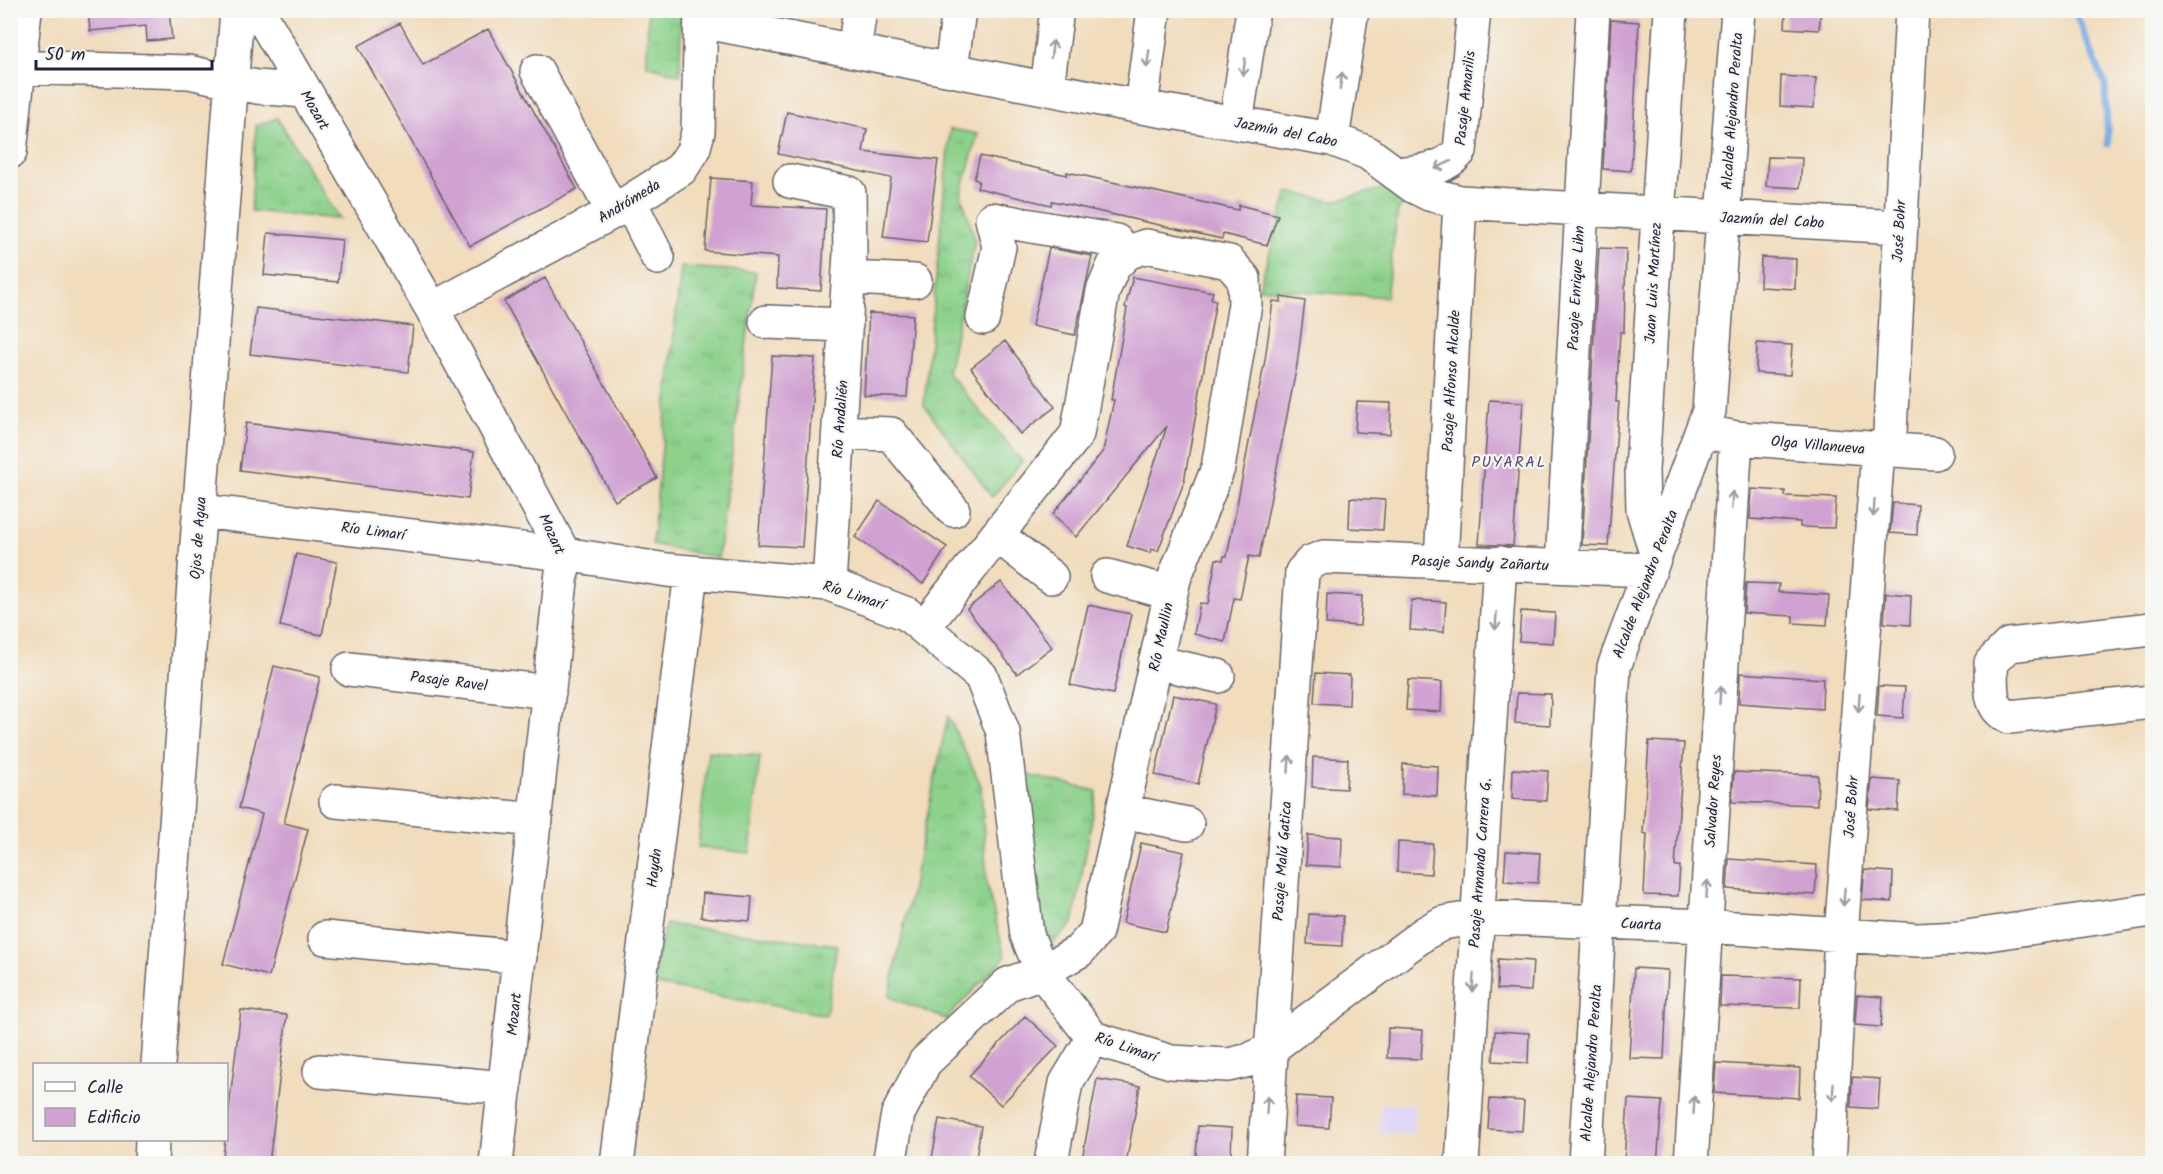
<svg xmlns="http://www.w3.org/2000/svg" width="2163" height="1174" viewBox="0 0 2163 1174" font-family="Kalam,sans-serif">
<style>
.built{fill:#ded5f5}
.grass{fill:url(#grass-tufts);stroke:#587a63;stroke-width:1.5}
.garden{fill:#8dd18b;stroke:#587a63;stroke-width:1.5}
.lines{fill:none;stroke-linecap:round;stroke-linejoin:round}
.stream{stroke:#75a7e0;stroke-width:7}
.building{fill:#d0a1d1}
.minor-casing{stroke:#6a6368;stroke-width:36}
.minor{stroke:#fff;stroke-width:33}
.oneway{stroke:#9c9ca7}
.labels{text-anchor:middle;stroke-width:4.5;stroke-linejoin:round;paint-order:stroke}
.street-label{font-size:15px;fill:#22223b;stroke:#f6f6f2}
.neighbourhood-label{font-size:16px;letter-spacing:1.5px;fill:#5f4e70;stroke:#f6f6f2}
</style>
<defs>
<pattern id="grass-tufts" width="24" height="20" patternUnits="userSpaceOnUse" patternTransform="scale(1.5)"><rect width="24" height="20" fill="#8dd18b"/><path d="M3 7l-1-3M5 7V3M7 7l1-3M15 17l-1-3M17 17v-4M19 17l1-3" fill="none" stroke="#79b379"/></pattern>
</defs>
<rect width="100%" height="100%" fill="#f6f6f2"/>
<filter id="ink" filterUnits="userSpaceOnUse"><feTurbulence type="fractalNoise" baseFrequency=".0167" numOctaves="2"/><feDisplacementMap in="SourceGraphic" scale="12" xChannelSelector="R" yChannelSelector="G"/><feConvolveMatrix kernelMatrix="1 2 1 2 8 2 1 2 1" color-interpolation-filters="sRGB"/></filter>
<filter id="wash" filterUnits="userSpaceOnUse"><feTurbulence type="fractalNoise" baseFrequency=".008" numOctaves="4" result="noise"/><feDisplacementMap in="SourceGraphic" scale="24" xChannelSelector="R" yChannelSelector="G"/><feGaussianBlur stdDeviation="1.35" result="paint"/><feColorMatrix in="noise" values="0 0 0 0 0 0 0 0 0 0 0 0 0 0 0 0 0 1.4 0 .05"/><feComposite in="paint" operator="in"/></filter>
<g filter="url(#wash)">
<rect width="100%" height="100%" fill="#f1dcbc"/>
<path class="built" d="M1380,1103l35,2 -2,30 -34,-2z"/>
<path class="grass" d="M648,11h33l-1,64 -33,-10z
M277,118l63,101 -89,-8 5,-85z
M950,129l28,5 -17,60 14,45 -27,134 74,88 -30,36 -68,-92z
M1385,188l20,16 -7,6 -12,87 -127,-9 29,-96 46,9z
M681,267l75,5 -38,286 -66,-14z
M948,716l33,69 6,101 18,71 -59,62 -57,-22z
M1027,775l70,16 -24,133 -21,19 -18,-45z
M666,924l171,21 -11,70 -177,-31z"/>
<path class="garden" d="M708,751l52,5 -10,97 -52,-6z"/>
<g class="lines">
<path class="stream" d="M2074,10l31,74 3,60"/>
</g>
<g id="blocks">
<path class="building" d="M88,10h81l3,29 -25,2 -1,-15 -56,5z
M1786,10h35l-2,20 -34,-2z
M1611,20l28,2 -8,149 -28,-2z
M400,23l23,42 65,-36 89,160 -107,57 -112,-200z
M1781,76l35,2 -2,30 -34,-2z
M787,112l80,17 -4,23 75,8 -11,82 -44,-5 8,-59 -113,-24z
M980,156l87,19v-3l171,38 1,-5 39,10 -11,30 -44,-11 -1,5 -170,-38 -1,4 -74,-17 2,-7 -5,-2z
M1768,157l34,1 -2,30 -34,-2z
M711,178l42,3 -2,24 75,4 -5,82 -44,-3 1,-31 -73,-6z
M268,233l74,7 -4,42 -74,-7z
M1049,248l43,8 -17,79 -43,-9z
M1599,248l27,1 -2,83h-4l-4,70h3l-11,144 -26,-1z
M1761,257l35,2 -1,30 -35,-2z
M1133,277l80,15 -2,7 5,1 -32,182 -26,69 -7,-2 -1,4 -23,-7 40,-120 -91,111 -23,-23 50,-63 11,-51h-3l16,-92 -2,-1z
M545,278l112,200 -42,23 -111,-200z
M1281,297l24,4 -8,64 -38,193 -10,-2 -9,43 -6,-1 -9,44 -31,-8 6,-31 8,1 8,-45 7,1 1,-4h3l38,-196 8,-59 8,1z
M256,308l157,18 -5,46 -158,-18z
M869,313l44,2 -6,82 -43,-2z
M1005,341l50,66 -35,27 -49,-66z
M1757,343l35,2 -2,30 -34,-2z
M772,356l43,2 -13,189 -44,-2z
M1489,400l34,2 -10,144 -34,-2z
M1357,402l34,1 -1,31 -35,-2z
M246,423l228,29 -6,47 -228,-29z
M1752,489l33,2v5l51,2 -2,30 -34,-1v-5l-50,-3z
M1350,498l35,2 -2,30 -34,-2z
M879,501l68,46 -24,37 -68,-47z
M1893,503l25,2 -1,30 -27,-2z
M296,554l41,8 -15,73 -42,-9z
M1001,582l51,65 -35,27 -50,-65z
M1746,583l33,1 -1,8 51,3 -2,30 -34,-2v-7l-49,-3z
M1886,593l25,2 -1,30 -26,-2z
M1327,594l35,2 -2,30 -34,-2z
M1412,600l34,2 -2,30 -34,-2z
M1088,605l43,9 -18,80 -43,-9z
M1521,611l34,2 -2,30 -34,-2z
M274,666l46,11 -36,146 24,6 -39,147 -46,-12 39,-150 -23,-6z
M1316,673l34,2 -1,30 -35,-2z
M1740,673l83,6 -1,30 -83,-6z
M1408,680l34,2 -1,30 -35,-2z
M1879,686l26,1 -2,31 -26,-2z
M1517,693l34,1 -1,31 -35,-2z
M1173,695l43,9 -18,80 -43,-9z
M1649,741l35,2 -9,123h5l-2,30 -34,-1 3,-61 -4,-1z
M1313,757l35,2 -2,30 -34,-2z
M1403,764l35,2 -1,30 -35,-2z
M1513,769l35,2 -2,30 -34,-2z
M1734,772l84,3 -1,30 -85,-3z
M1872,779l28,2 -2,30 -29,-2z
M1308,835l34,2 -1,30 -35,-2z
M1398,842l35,2 -2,30 -34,-2z
M1141,843l43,9 -18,80 -43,-9z
M1506,851l34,2 -2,30 -34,-2z
M1729,859l88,6 -2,30 -88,-6z
M1865,870l28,2 -1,30 -30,-2z
M703,893l49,4 -2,24 -49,-4z
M1309,914l34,2 -1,30 -35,-2z
M1498,959l35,2 -2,30 -34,-2z
M1634,968l34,2 -4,89 -35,-1z
M1721,976l80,2 -1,30 -80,-2z
M1857,995l26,2 -2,30 -26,-2z
M241,1010l46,5 -18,149h-47z
M1025,1016l33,30 -57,59 -32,-29z
M1388,1028l35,2 -2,29 -34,-1z
M1495,1031l34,2 -1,30 -35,-2z
M1716,1063l84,5 -1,30 -85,-5z
M1852,1077l28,2 -2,30 -27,-2z
M1097,1079l43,7 -14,78 -44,-5z
M1296,1096l35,2 -2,30 -34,-2z
M1490,1099l34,2 -2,30 -34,-2z
M1628,1099l34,2 -5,63h-33z
M939,1119l42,7 -6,38h-44z
M1198,1126l34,2 -1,30 -35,-2z"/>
</g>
</g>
<g filter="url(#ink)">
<use href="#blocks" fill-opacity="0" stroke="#6a6368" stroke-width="1.5"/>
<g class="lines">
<defs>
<path id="minor" d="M258,10l174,299 132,245 -68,610
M701,21l440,86 191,32 36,14 45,33 16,8 31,8 439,25
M854,51l6,-41
M10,67l179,5 68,15 47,4
M951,69l8,-59
M537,71l76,141
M1047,88l10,-78
M1141,107l13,-97
M1236,123l17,-113
M1332,139l20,-129
M10,152l15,-142
M1397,174c23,-3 47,-3 63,-23l14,-141
M790,181l59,12 1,60 -21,331
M630,202l28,56
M849,278l66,3
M432,309l181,-97 68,-43 12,-18 5,-19 3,-122
M983,318l16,-71 -7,-28 124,22 11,12
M766,322l80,3
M839,432l52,2 62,76
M1716,434l20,4 199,15
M1889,451l23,-441
M201,511l363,43 103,16 162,14 78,30 74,62 22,56 24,203 15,37 51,66 78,24 57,3 22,-5 20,-11 155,-116 18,-10 34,-6 228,9 213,14 42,-2 192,-28
M997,535l54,42
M1656,553l-13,-43 -1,-40 29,-460
M1441,561l19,-359
M1562,566l31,-556
M1107,576l64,17
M2152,629l-143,16 -18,18c1,21 -4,45 18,54l143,-15
M1155,662l63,14
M349,669l200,23
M336,801l200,19
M1123,811l64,13
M325,938l195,19
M158,1064l79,-1054
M320,1071l185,17
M1052,1157l14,-74 27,-45
M151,1164l1,-24
M617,1164l74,-591
M889,1164l9,-50 27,-52 83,-78 34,-12 37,-21 17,-19 78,-353 44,-111 27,-164 -1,-25 -15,-17 -83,-16 -19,7 -14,14 -10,24 -26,143 -153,193
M1264,1164l38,-592 9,-10 13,-5 325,13
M1462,1164l38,-601
M1585,1164l29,-497 95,-256 29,-401
M1691,1164l45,-726
M1829,1164l12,-229 37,-485"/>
</defs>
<use href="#minor" class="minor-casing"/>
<use href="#minor" class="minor"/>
</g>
<defs><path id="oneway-shaft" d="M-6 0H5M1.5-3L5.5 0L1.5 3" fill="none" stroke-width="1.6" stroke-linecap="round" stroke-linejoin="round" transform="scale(1.5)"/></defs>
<g class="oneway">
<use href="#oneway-shaft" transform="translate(1052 49) rotate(-83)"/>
<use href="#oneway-shaft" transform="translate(1148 59) rotate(98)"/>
<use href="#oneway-shaft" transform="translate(1244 67) rotate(98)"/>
<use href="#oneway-shaft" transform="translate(1341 81) rotate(-81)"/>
<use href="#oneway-shaft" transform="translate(1443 165) rotate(155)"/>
<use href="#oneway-shaft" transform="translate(1732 500) rotate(-86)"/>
<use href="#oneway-shaft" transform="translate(1874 508) rotate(94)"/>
<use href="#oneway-shaft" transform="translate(1496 621) rotate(94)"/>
<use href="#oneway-shaft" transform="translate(1720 695) rotate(-86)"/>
<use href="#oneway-shaft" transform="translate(1859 703) rotate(94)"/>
<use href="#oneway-shaft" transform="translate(1289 764) rotate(-86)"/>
<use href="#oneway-shaft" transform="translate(1707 889) rotate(-86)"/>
<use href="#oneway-shaft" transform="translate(1844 897) rotate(94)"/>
<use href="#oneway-shaft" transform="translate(1473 983) rotate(94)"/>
<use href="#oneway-shaft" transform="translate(1833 1092) rotate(93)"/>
<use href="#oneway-shaft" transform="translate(1267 1105) rotate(-87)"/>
<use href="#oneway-shaft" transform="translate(1694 1105) rotate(-87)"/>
</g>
</g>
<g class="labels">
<g class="street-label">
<text transform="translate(1465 98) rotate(-84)" y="5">Pasaje Amarilis</text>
<text transform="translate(315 110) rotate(60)" y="5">Mozart</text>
<text transform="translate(1732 111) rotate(-86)" y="5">Alcalde Alejandro Peralta</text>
<text transform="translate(1286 132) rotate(11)" y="5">Jazmín del Cabo</text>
<text transform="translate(629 201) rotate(-31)" y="5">Andrómeda</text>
<text transform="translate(1772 220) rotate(3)" y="5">Jazmín del Cabo</text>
<text transform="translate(1899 231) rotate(-87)" y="5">José Bohr</text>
<text transform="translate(1653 283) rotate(-87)" y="5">Juan Luis Martínez</text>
<text transform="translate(1576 288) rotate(-87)" y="5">Pasaje Enrique Lihn</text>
<text transform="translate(1451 381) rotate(-87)" y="5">Pasaje Alfonso Alcalde</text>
<text transform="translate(840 419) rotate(-86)" y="5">Río Andalién</text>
<text transform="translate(1818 445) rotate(5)" y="5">Olga Villanueva</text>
<text transform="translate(373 531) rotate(7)" y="5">Río Limarí</text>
<text transform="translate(552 534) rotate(65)" y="5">Mozart</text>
<text transform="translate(198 538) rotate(-86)" y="5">Ojos de Agua</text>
<text transform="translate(1480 563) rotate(2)" y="5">Pasaje Sandy Zañartu</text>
<text transform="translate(1645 584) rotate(-69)" y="5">Alcalde Alejandro Peralta</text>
<text transform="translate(854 595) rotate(18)" y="5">Río Limarí</text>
<text transform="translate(1161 637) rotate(-78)" y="5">Río Maullin</text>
<text transform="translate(449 681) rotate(7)" y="5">Pasaje Ravel</text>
<text transform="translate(1713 801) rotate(-86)" y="5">Salvador Reyes</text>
<text transform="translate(1851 807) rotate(-86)" y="5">José Bohr</text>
<text transform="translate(1282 861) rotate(-86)" y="5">Pasaje Malú Gatica</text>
<text transform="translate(1480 863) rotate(-86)" y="5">Pasaje Armando Carrera G.</text>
<text transform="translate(654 868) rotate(-83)" y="5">Haydn</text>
<text transform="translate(1641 924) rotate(3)" y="5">Cuarta</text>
<text transform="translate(514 1014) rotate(-84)" y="5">Mozart</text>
<text transform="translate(1126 1047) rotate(19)" y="5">Río Limarí</text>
<text transform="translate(1591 1063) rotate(-86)" y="5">Alcalde Alejandro Peralta</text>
</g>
<g class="neighbourhood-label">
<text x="1509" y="467">PUYARAL</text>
</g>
</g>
<rect width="2163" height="1174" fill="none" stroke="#f6f6f2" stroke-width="36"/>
<rect x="33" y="1063" width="195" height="78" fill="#f6f6f2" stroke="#a1a1a9" stroke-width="1.5"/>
<rect x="45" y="1082" width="30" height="9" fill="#ffffff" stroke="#a1a1a9" stroke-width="1.5"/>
<text x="87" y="1093" font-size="18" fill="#22223b">Calle</text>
<rect x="45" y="1108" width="30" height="18" fill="#d0a1d1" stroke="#a1a1a9" stroke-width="1.5"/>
<text x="87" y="1123" font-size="18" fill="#22223b">Edificio</text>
<path d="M36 60v9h176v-9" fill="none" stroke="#22223b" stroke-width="3"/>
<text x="45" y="60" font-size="18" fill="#22223b" stroke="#f6f6f2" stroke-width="4.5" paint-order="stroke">50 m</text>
</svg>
